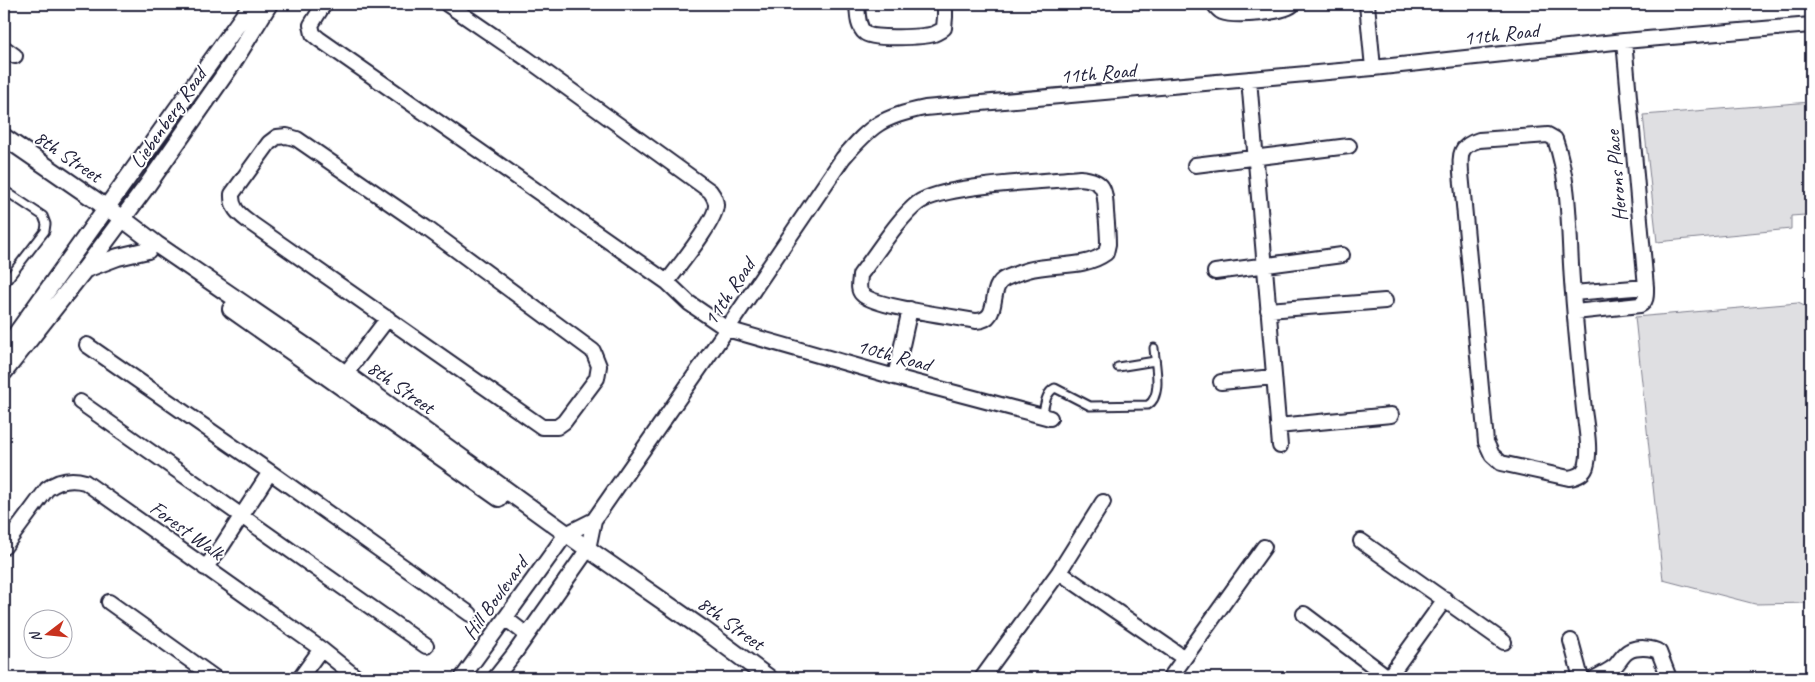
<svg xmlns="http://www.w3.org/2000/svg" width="1815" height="682" viewBox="0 0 1815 682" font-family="Caveat,sans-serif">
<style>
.green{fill:#dfdfe2;stroke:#80808e}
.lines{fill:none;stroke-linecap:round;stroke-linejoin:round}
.service-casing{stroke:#22223b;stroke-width:11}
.minor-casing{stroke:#22223b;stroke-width:18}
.tertiary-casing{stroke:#22223b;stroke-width:20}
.service{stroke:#fff;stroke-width:7}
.minor{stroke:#fff;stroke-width:14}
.tertiary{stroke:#fff;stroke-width:16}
.labels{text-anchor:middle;stroke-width:4;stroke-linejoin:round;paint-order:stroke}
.street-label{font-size:21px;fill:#22223b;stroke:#fff}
</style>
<rect width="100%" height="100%" fill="#fff"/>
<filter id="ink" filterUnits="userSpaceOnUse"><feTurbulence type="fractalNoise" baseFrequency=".02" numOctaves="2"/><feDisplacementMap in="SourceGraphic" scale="10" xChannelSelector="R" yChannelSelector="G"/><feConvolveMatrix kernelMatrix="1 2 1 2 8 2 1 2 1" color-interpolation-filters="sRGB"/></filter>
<g filter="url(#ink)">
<path class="green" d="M1811,102v122l-4,1 -2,-10 -14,1v13l-134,13 -14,-127z
M1798,303l13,6v294l-56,1 -92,-24 -28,-263z"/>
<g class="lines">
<defs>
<path id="service" d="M4,190l39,26 3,8 -1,7 -41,53
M1118,367l37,-6
M1042,416c3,-10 3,-23 13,-28l35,18 58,-1c15,-9 7,-41 6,-57"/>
<path id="minor" d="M324,4l-13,21 2,9 6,5 348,243 22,21 38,26 168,48 155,41
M447,4l79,54 184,133c3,4 6,9 6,14 1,15 -39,63 -49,77
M857,4c1,10 0,22 8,29 7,7 59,4 69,1 4,-2 7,-3 10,-6l1,-11v-13
M1214,4c2,3 4,6 8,8 12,5 64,1 71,-8
M1367,4l6,64
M4,48l11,8
M1249,79l31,367
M1548,135l7,4c17,48 13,103 18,154 3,39 7,78 11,117 2,16 7,41 2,57 -3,8 -10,10 -17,11l-68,-15 -9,-8 -6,-13 -25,-269c-1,-19 -2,-27 18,-33z
M287,136l10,3 132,91 164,121 6,15 -2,12 -33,44 -7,5h-15l-290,-203c-11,-9 -21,-14 -20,-30l37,-51 8,-6z
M1195,165l154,-19
M1080,178c25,2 25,12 26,34 1,11 2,22 2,32l-2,9c-22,16 -52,10 -78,17 -7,2 -15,5 -22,8 -20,9 -3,42 -30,43 -20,-4 -103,-14 -114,-27 -5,-5 -2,-12 -2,-19 15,-19 39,-58 58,-72 26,-19 126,-21 162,-25z
M1215,272l127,-17
M1573,293l73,-6
M1268,310l117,-9
M1575,312l65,-7c7,-3 6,-11 6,-18l-22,-246
M87,345l183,127 200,142
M895,377l15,-68
M340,381l48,-63
M1221,382l53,-5
M80,402l346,244
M1278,426l113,-11
M1361,541l143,101
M4,547l43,-58c12,-9 24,-11 38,-7l236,167 36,29
M205,568l17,-22 48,-74
M1059,572l125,86
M109,602l106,76
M1304,614l85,64
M505,618l22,17
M1571,641l10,37
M300,678l21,-29
M462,678l104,-144 28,-14
M495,678l19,-24 74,-105 6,-29 133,-191 116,-171c29,-33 38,-41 82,-50l448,-40 251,-27 187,-16
M982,678l77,-106 44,-70
M1170,678l94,-131
M1388,678l57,-79
M1595,678c7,-4 14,-7 20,-12 5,-5 8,-12 14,-15 7,-4 23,-4 30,1l10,26"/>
<path id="tertiary" d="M4,137l119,82 33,25 190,130 232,168 125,87 66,49
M86,269l32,-12 30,-7
M231,309l268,189
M4,351l248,-347
M4,372l81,-103 61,-82 86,-123 37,-60"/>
</defs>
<use href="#service" class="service-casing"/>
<use href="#minor" class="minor-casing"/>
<use href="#tertiary" class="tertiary-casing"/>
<use href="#service" class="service"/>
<use href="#minor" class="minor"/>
<use href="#tertiary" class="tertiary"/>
</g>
</g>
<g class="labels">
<g class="street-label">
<text transform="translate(1501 34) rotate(-6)" y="7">11th Road</text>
<text transform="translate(1098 73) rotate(-5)" y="7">11th Road</text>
<text transform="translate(168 118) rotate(-55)" y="7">Liebenberg Road</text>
<text transform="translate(68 156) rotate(34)" y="7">8th Street</text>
<text transform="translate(1616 176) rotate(-95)" y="7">Herons Place</text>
<text transform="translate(729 292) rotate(-56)" y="7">11th Road</text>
<text transform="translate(894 355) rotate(15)" y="7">10th Road</text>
<text transform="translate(401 387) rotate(35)" y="7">8th Street</text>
<text transform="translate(187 530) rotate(36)" y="7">Forest Walk</text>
<text transform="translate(495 598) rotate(-54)" y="7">Hill Boulevard</text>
<text transform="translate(731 623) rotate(36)" y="7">8th Street</text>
</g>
</g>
<rect width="1815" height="682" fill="none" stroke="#fff" stroke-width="20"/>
<rect x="10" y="10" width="1795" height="662" fill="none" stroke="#22223b" stroke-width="2" filter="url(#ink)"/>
<g transform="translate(48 634) rotate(254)"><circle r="24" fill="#ffffff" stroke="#a7a7b1"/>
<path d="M0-4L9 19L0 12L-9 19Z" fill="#c8321e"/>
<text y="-8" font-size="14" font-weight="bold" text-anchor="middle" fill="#22223b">N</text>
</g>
</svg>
